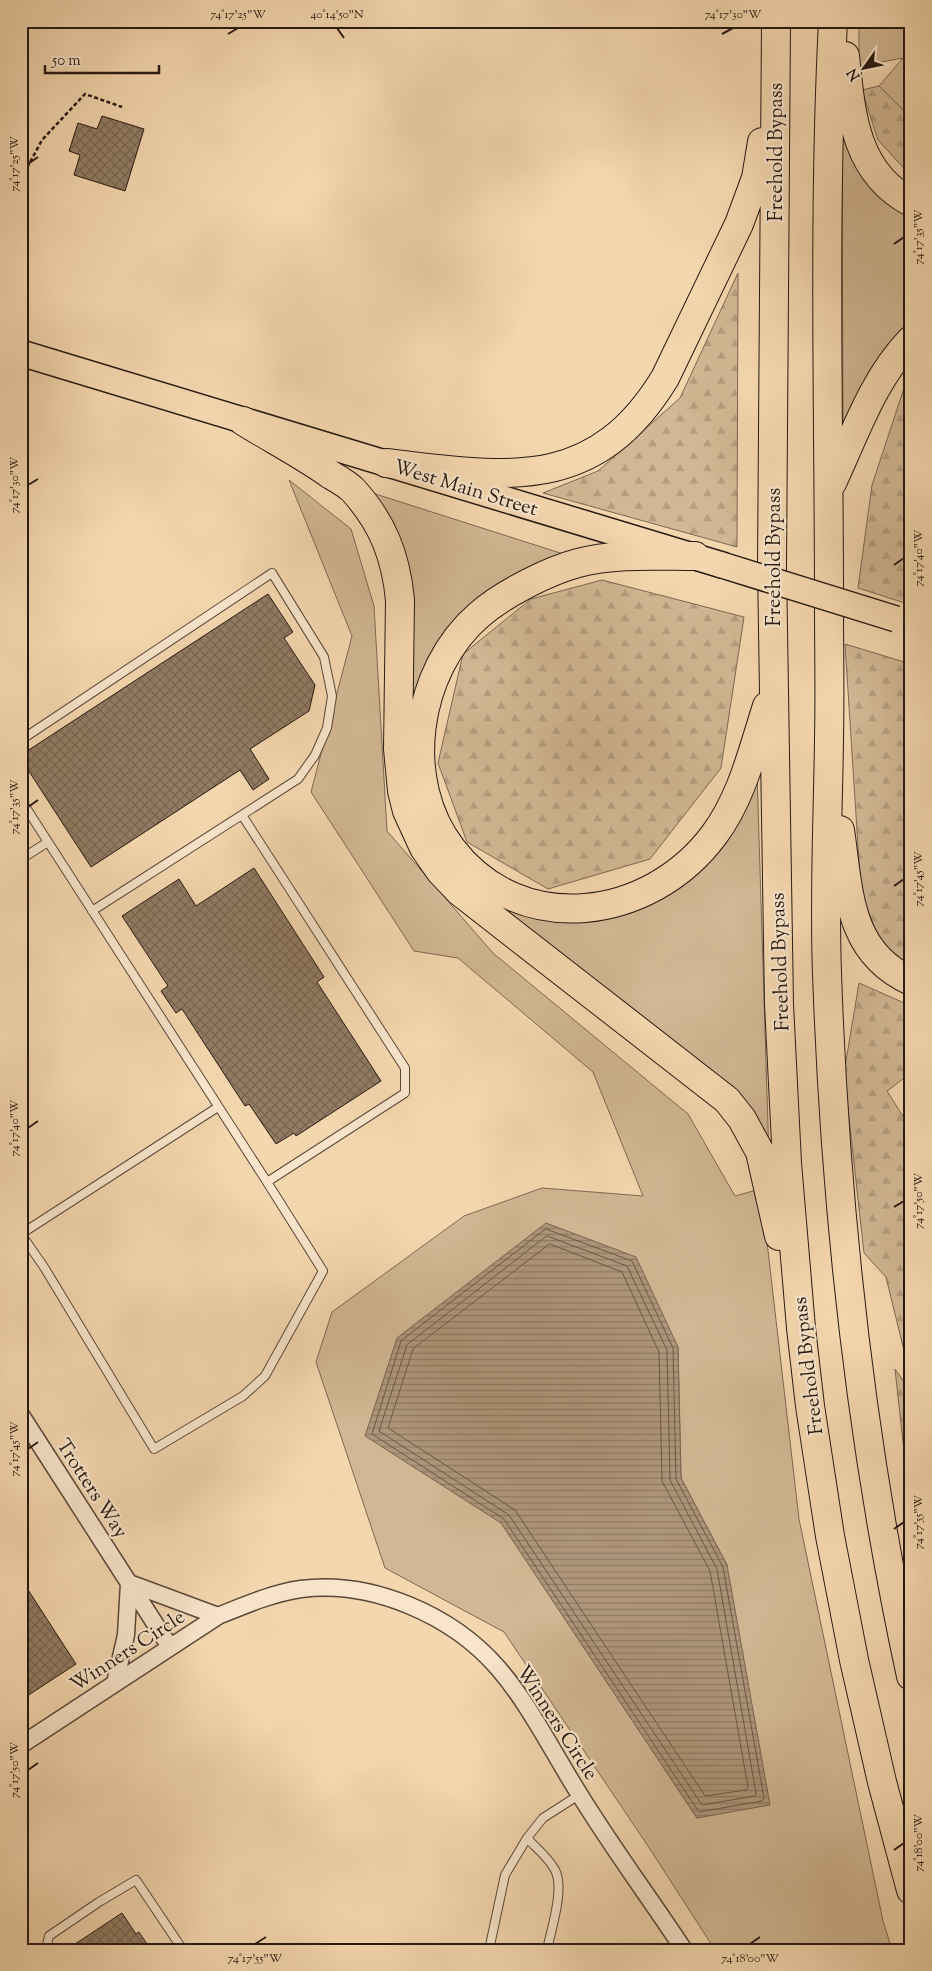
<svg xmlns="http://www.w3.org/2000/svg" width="932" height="1971" viewBox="0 0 932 1971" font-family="'Sorts Mill Goudy',serif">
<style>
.grass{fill:#d2b794;stroke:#7c6853;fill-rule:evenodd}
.forest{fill:url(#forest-firs);stroke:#7c6853}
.water{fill:url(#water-rules);stroke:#786450}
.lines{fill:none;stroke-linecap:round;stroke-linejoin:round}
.shore{stroke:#6a5846;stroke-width:1}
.building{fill:url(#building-cross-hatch);stroke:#261912}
.service-casing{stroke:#5a4839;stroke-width:10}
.minor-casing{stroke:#5a4839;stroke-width:19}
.primary-casing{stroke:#261912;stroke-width:28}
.motorway-casing{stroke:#261912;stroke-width:30}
.path{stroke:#261912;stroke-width:2.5;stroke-dasharray:4 2.5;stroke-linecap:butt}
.service{stroke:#f8e5cb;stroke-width:8}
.minor{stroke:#f8e5cb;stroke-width:16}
.primary{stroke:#f5d7af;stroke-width:25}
.motorway{stroke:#f5d7af;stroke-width:28}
.primary-bridge-casing{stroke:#261912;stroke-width:28;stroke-linecap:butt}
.primary-bridge{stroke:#f5d7af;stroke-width:25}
.ticks{fill:none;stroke:#261912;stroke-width:2}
.labels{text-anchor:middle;stroke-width:4.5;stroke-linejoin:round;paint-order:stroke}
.street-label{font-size:20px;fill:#261912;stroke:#f8e5cb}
.neatline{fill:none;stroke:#261912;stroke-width:2}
.ticks-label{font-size:12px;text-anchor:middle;fill:#261912}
</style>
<defs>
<pattern id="forest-firs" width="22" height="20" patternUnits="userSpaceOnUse" patternTransform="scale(1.25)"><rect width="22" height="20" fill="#d2b794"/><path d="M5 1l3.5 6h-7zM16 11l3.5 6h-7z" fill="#b49d7f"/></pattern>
<pattern id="water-rules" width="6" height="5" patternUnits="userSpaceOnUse" patternTransform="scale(1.25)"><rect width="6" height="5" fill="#af967a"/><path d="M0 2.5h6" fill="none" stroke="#8e7a63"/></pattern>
<pattern id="building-cross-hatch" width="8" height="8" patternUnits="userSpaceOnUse" patternTransform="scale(1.25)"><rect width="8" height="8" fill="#927c64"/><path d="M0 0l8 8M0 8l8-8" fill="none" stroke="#776551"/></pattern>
</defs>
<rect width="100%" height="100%" fill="#f5d7af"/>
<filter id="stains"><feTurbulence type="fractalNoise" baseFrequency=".004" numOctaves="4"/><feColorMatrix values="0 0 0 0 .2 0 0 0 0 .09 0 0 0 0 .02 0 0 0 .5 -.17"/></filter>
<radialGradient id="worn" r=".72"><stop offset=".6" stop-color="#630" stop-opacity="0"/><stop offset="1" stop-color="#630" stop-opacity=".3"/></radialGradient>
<path class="grass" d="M859,21h52v97l-32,-32 24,-28 -44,8z
M842,127l42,72 27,17v113l-68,96z
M289,480l62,49 23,77 13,225 106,122 195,161 47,82 25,-7 1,1 38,329 84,402 9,29h-177l-67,-104 -144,-214 -119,-64 -69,-206 16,-50 132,-96 78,-28 101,8 -50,-124 -135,-114 -44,-7 -103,-159 41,-156zM678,1347l3,131 46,87 -30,253 -196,-296z
M363,490l216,69 -123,60 -32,49 -15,55 -2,-75z
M757,774l12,384 -26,-48 -272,-222 49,25 148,-20z"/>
<path class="forest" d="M879,86l32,32v58l-33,-36 -16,-50z
M738,273l-1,274 -194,-54 55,-22 82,-73z
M911,376v229l-53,-17 14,-103 34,-103z
M602,580l142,37 -23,151 -71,91 -102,30 -81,-47 -29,-79 25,-109 68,-55z
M845,644l66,20v308l-26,-18 -24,-61z
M859,983l52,23v67l-24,18 24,38v221l-3,17 -22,-90 -22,-24 -20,-180z
M895,1369l14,20 2,104 -5,-24z"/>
<path class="water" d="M546,1223l90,34 42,90 3,131 46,87 43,240 -73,13 -196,-295 -136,-87 32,-98z"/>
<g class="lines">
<path class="shore" d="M546,1229l86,32 41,87 3,131 47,88 41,231 -2,3 -63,11 -195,-293 -132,-85 29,-93z
M547,1236l80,30 40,84 3,130 47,89 39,224 -1,3 -53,9 -193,-290 -130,-84 28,-86z
M550,1244l72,28 37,80 3,129 48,90 38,216 -2,3 -41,6 -190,-286 -127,-82 25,-79z"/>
</g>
<path class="building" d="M102,116l42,13 -19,62 -51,-16 6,-20 -11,-4 9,-28 19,6z
M268,594l25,38 -9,6 31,47 -6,26 -59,38 19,30 -16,11 -13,-20 -149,97 -70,-108v-4z
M254,868l70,109 -7,5 64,99 -85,55 -2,-3 -18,11 -27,-40 -4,2 -63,-97 -6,4 -15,-22 7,-5 -46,-70 57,-37 17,27z
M21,1579l55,85 -55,36z
M122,1913l14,21 3,-2 12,18h-85z"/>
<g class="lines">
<defs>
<path id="service" d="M21,740l251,-167 52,84 8,39 -5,32 -12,27 -17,24 -206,132
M21,800l246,382 138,-89v-25l-163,-253
M21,859l27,-17
M21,1234l23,33 110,182 89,-53 22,-20 58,-105 -56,-89
M21,1234l197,-127
M527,1838c9,10 22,20 28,32 10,18 -4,60 -8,80
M46,1950l3,-14 50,-34 37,-22 47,70
M489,1950l16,-75 22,-37 16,-20 36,-23"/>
<path id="minor" d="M21,1415l149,232
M115,1683l11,-48 3,-52 89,33
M21,1745l197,-129c27,-11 55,-23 83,-27 71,-9 151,26 197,79 32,37 54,83 80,124 33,54 71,105 106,158"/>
<path id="primary" d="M21,353l701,212"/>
<path id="motorway" d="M776,21l-4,546 7,437 8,159 14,165 9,78 20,130 24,124 28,122 29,108
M833,21c-10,195 -4,390 -4,584 0,45 1,89 0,134 -1,78 -5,156 -2,234 8,235 34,472 84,703
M845,56c6,56 9,116 66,146
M243,421c29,18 60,34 88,54 7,4 16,9 22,15 30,33 43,67 47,110l-2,149 4,42 5,20 17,37 16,23 20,21 267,208 15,19 18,33 19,84
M386,463c118,13 207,33 279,-85l74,-154 17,-46 6,-36
M832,483c23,-49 41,-104 79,-143
M695,556c-37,0 -81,-3 -117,7 -30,8 -75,31 -99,52 -64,55 -80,166 -27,234 69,90 198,72 262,-14 28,-37 39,-86 53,-129
M840,830c9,60 7,122 71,151"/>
</defs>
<use href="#service" class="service-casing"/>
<use href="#minor" class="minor-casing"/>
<use href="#primary" class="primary-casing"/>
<use href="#motorway" class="motorway-casing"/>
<path class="path" d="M21,179l21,-39 43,-46 37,13"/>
<use href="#service" class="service"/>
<use href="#minor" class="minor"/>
<use href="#primary" class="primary"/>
<use href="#motorway" class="motorway"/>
<defs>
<path id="primary-bridge" d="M722,565l174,54"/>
</defs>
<use href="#primary-bridge" class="primary-bridge-casing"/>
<use href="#primary-bridge" class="primary-bridge"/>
</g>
<path class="ticks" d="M337,28l7,10M228,34l10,-6M722,34l11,-6M28,164l10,-7M894,244l10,-7M28,485l10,-6M894,565l10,-7M28,807l10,-7M894,886l10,-7M28,1128l10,-7M894,1207l10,-6M28,1449l10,-7M894,1529l10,-7M28,1770l10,-7M894,1850l10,-7M255,1944l11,-7M750,1944l10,-7"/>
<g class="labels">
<g class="street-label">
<text transform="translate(775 152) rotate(-90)" y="7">Freehold Bypass</text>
<text transform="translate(466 487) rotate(17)" y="7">West Main Street</text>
<text transform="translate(773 557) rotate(-90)" y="7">Freehold Bypass</text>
<text transform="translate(779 962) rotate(-92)" y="7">Freehold Bypass</text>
<text transform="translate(807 1366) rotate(-97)" y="7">Freehold Bypass</text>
<text transform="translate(93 1488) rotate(57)" y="7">Trotters Way</text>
<text transform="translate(127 1650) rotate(-33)" y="7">Winners Circle</text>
<text transform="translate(558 1722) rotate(57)" y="7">Winners Circle</text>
</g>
</g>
<rect width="932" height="1971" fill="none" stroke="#f5d7af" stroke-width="55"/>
<g transform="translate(864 68) rotate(237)" stroke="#f8e5cb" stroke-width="4" paint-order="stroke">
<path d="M0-4L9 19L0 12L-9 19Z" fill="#261912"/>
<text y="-8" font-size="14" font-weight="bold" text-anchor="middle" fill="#261912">N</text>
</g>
<path d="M45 65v8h114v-8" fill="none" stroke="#261912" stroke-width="2.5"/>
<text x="52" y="65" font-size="15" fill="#261912" stroke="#f8e5cb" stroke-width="4" paint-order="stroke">50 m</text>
<rect x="28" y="28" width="876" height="1916" class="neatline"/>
<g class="ticks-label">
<text x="238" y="18">74°17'25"W</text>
<text x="337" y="18">40°14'50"N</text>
<text x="733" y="18">74°17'30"W</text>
<text transform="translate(14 164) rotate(-90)" y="4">74°17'25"W</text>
<text transform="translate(918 237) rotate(-90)" y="4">74°17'35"W</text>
<text transform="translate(14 485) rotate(-90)" y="4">74°17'30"W</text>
<text transform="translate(918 558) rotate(-90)" y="4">74°17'40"W</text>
<text transform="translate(14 807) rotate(-90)" y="4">74°17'35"W</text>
<text transform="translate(918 879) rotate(-90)" y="4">74°17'45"W</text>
<text transform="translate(14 1128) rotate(-90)" y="4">74°17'40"W</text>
<text transform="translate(918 1201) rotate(-90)" y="4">74°17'50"W</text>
<text transform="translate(14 1449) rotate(-90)" y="4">74°17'45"W</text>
<text transform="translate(918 1522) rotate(-90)" y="4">74°17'55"W</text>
<text transform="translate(14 1770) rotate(-90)" y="4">74°17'50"W</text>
<text transform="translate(918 1843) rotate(-90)" y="4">74°18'00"W</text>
<text x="255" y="1962">74°17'55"W</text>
<text x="750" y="1962">74°18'00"W</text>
</g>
<rect width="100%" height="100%" filter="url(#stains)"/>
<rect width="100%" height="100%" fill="url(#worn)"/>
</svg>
